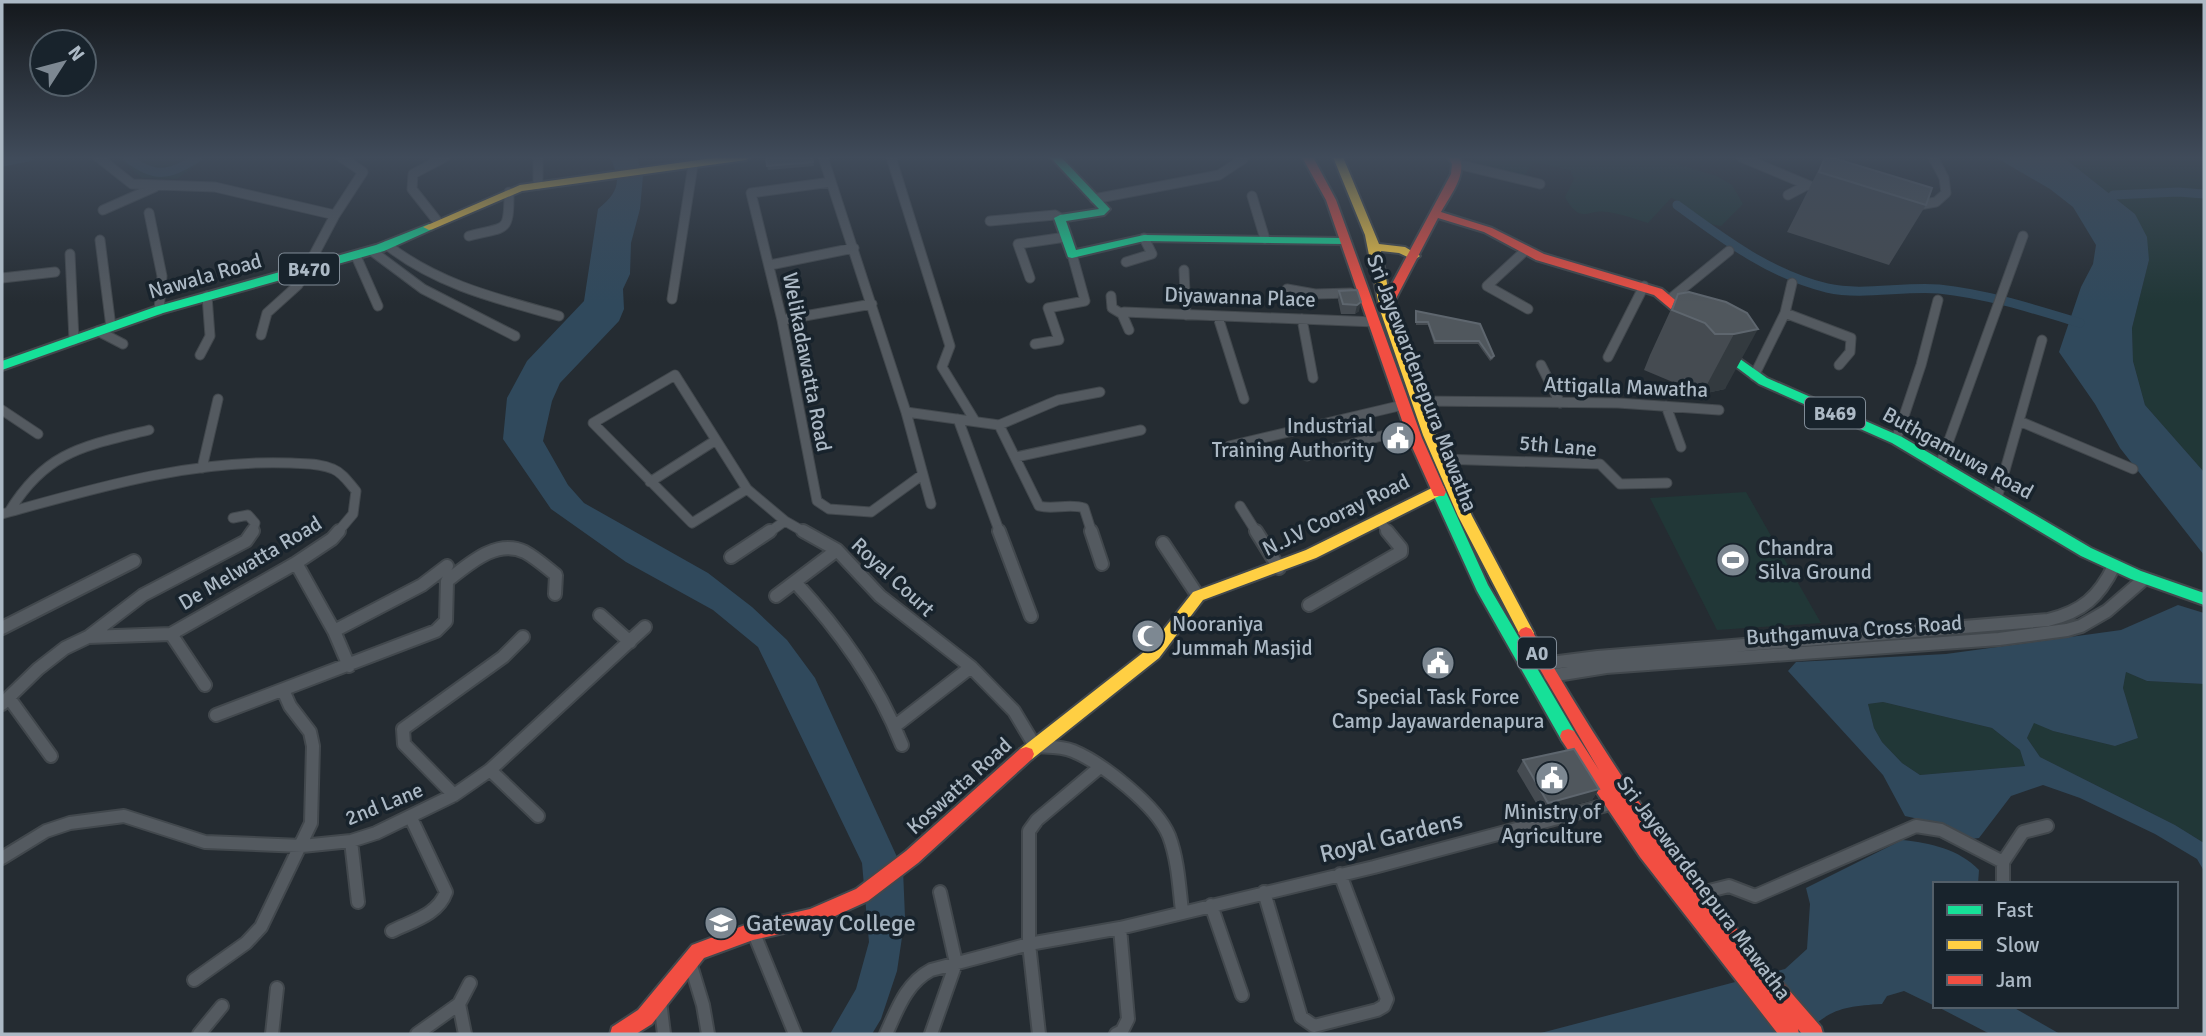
<svg xmlns="http://www.w3.org/2000/svg" width="2206" height="1036" viewBox="0 0 2206 1036" font-family="Signika,sans-serif">
<style>
.green{fill:#213737}
.water{fill:#30495c;fill-rule:evenodd}
.lines{fill:none;stroke-linecap:round;stroke-linejoin:round}
.canal{stroke:#30495c;stroke-width:9}
.street-far1-casing{stroke:#42484d;stroke-width:11}
.street-casing{stroke:#42484d;stroke-width:16}
.fast-casing{stroke:#42484d;stroke-width:4}
.slow-casing{stroke:#42484d;stroke-width:4}
.jam-casing{stroke:#42484d;stroke-width:4}
.street-far1{stroke:#545a60;stroke-width:9}
.street{stroke:#545a60;stroke-width:12}
.fast{fill:#16e098;fill-rule:evenodd}
.slow{fill:#ffcf43;fill-rule:evenodd}
.jam{fill:#f24e42;fill-rule:evenodd}
.wall{fill:#454b51}
.shaded-wall{fill:#333a3f}
.building{fill:#50575d;stroke:#5e666e;stroke-width:2}
.labels{text-anchor:middle;stroke-width:7;stroke-linejoin:round;paint-order:stroke}
.shield{fill:#18232c;stroke:#808c97;stroke-width:2}
.shield-label{font-size:19px;font-weight:bold;fill:#acb9c5}
.street-label{font-size:21px;fill:#acb9c5;stroke:#18232c}
.poi-label{font-size:21px;fill:#acb9c5;stroke:#18232c;text-anchor:start}
.near-street-label{font-size:24px;fill:#acb9c5;stroke:#18232c}
.near-poi-label{font-size:24px;fill:#acb9c5;stroke:#18232c;text-anchor:start}
</style>
<rect width="100%" height="100%" fill="#252c32"/>
<path class="green" d="M118,157h89l-30,22 -35,-1z
M1476,157h177l64,19 15,9 11,19 -22,22c-22,-2 -30,-22 -50,-28l-23,25c-13,-4 -27,-9 -40,-11 -21,-4 -27,14 -43,-15l9,-18 -4,-9 -36,-8 -11,15 -13,1 -35,-17z
M2063,157h141v315l-59,-67 -12,-44 -1,-33 17,-68 -14,-46z
M1746,492l75,131 -104,7 -67,-132z
M2126,672l21,9 57,3v159l-29,-18 -135,-68 -13,-19 7,-16 19,9 62,15 23,-8 -15,-50z
M1883,702l109,26 28,22 5,16 -105,9 -18,-12 -20,-21 -8,-14 -6,-24z"/>
<path class="water" d="M609,157h28l6,19 -3,33 -9,34 -1,31 -7,15 1,20 -5,12 -59,62 -8,18 -9,40 25,44 16,18 124,70 44,34 35,33 28,38 88,192 2,47 -8,54 -16,48 -9,15h-42l26,-45 13,-47 -7,-79 -104,-216 -45,-37 -87,-48 -75,-53 -48,-70 4,-41 20,-37 57,-60 14,-92c20,-16 25,-29 11,-52z
M1995,157h68l72,57 12,23 2,23 -17,68 1,33 12,44 59,67v83l-84,-107 -25,-44 -36,-52 22,-65 12,-23 3,-19 -23,-38 -23,-18z
M2178,605l26,8v71l-57,-3 -21,-9 -3,16 15,50 -23,8 -62,-15 -19,-8 -7,15 13,19 135,68 29,18v28l-7,-12 -42,-25 -75,-36 -37,-13 -32,11 -32,42 -8,1 -39,-17 -27,-6 -22,-41 -95,-104 8,-9 150,-8 175,-24zM1883,702l109,26 28,22 5,16 -105,9 -18,-12 -20,-21 -8,-14 -6,-24z
M1902,840c28,3 57,9 77,30l-1,14h-43v122l-31,-15 -17,5 -5,8c-35,2 -52,4 -77,30h-268l248,-65 22,-20 3,-45 -4,-16z
M1936,1006h75l49,28h-70z"/>
<g class="lines">
<path class="canal" d="M127,157c27,22 43,19 71,0
M2,162l26,-5
M2113,195l65,-3 26,2
M1677,205c45,33 94,70 150,83 36,8 75,-2 112,1 48,5 95,20 141,34"/>
<defs>
<path id="street-far1" d="M98,157l34,27 83,3 120,28
M538,157v28
M823,157l83,255 25,92
M891,157l59,189 -8,21 33,54
M1741,157l81,34
M1457,164l83,20
M831,182l-80,11 31,127 35,181 12,8 42,3 51,-37
M1788,195l19,-10
M1252,196l13,43
M1094,199l125,-24 24,-16
M1913,206l23,-4 10,-9 -2,-15 -11,-21
M103,210l52,-23
M149,213l13,63 -3,34
M990,221l65,-6 5,3
M438,222l-26,-33 1,-15 32,-17
M469,236c38,-10 40,-2 40,-44
M100,240l11,87
M387,245c51,40 111,54 172,71
M1526,250l-39,36 41,23
M372,251l51,38 92,47
M70,254l4,86
M356,256l22,50
M1126,262l26,-8 -8,-16
M770,265l84,-17
M1184,270l2,45
M2,278l53,-6
M1030,278l-12,-34 48,-7
M1287,289l28,5 36,-1
M1111,296l1,12 10,6
M672,299l21,-134
M1670,299l59,-48
M1785,313l66,25 -1,14 -11,13
M1218,317l26,82
M1302,319l11,59
M782,320l90,-16
M1129,330l-7,-16 2,-2 251,10
M98,331l25,13
M261,335l6,-22 31,-28 37,-70 28,-43 -22,-15
M1035,344l24,-4 -11,-32 37,-7 -13,-47
M200,355l10,-19 -3,-40
M1608,357l36,-71
M1541,365l19,38
M675,375l72,114 -55,34 -99,-100z
M1754,376l31,-63 7,-30
M1417,401l201,2 101,7
M1666,406l15,41
M2,410l36,24
M906,412l93,13 40,81c15,4 30,-3 45,2l8,25
M958,419l42,114
M2019,421l114,48
M999,425l59,-25 42,-8
M1896,440l25,-75 17,-65
M1229,446l174,-41
M1307,456l104,-28
M1016,457l125,-27
M1441,459l159,5 20,20 47,-1
M1940,465l83,-229
M202,468l16,-69
M650,482l66,-42
M747,489l38,32 21,12
M1997,498l45,-158
M1240,506l17,27
M9,512c37,-61 75,-66 140,-82
M2,514c94,-26 190,-55 289,-51 14,1 29,0 42,6 10,4 16,14 23,22l-3,23 -16,19
M233,518l15,-3 7,8 -3,10
M1378,519l11,14
M768,533l17,-12"/>
<path id="street" d="M803,531l34,19 43,46 91,71 43,44 21,35c12,1 26,0 38,5 29,12 84,55 96,85 9,24 10,50 13,75
M999,531l32,85
M1091,531l11,33
M1256,531l23,37
M1163,543l35,53
M731,557l39,-26
M296,563l38,68 15,35
M795,582c45,49 82,100 107,163
M776,596l61,-46
M1309,605l92,-53v-4l-14,-17
M600,615l30,27
M2,628l132,-67
M334,631l88,-46 25,-19
M171,634l34,51
M88,637l55,-42 103,-54 7,-10
M1543,664l55,-7 450,-37c34,-8 51,-23 66,-54
M1550,676l56,-9 393,-28 68,-9 14,-4 26,-15 37,-32
M9,698l42,58
M2,704l36,-35 27,-21 23,-11 83,-3 125,-71 36,-24 7,-8
M216,715l220,-84 10,-10 1,-40c21,-16 49,-43 78,-29 11,6 21,15 31,23l-1,19
M895,726l76,-59
M490,770l48,46
M454,795l-50,-51 -1,-15 100,-72 20,-20
M351,841l7,61
M2,858l44,-27 24,-8 54,-7 81,26 97,4 49,-5 25,-8 78,-38 36,-25 155,-143
M2003,884v-22l20,-30 24,-6
M1264,892l37,125 13,9 63,-16 7,-4 3,-7 -47,-125
M1697,894l32,-8 26,10 161,-70 25,4 62,32
M1211,905l31,90
M392,931c20,-10 46,-16 54,-39l-35,-74
M753,931l42,103
M689,959l14,46 5,29
M194,980l52,-37 15,-16 50,-104 2,-77 -3,-14 -20,-26 -7,-16
M660,1001l4,33
M199,1034l23,-28
M272,1034l5,-46
M417,1034l42,-30
M465,1034l-6,-30 11,-21
M886,1034c11,-24 20,-51 45,-64l98,-26 91,-16 254,-61 236,-63
M931,1034l25,-71 -16,-71
M1039,1034l-10,-90v-113l8,-11 63,-53
M1116,1034l6,-3 6,-12 -8,-91"/>
<path id="fast" d="M1050,157h11l49,52 -6,6 -38,6 10,29 68,-15 200,3 6,3 -6,3 -200,-3 -72,17 -4,-1 -14,-39 6,-3 39,-6z
M429,224l4,1v4l-49,22 -221,62 -161,57v-9l153,-54 221,-62z
M1723,347l44,31 135,59 189,111 50,23 63,22v12l-73,-26 -50,-23 -189,-113 -133,-59 -40,-30 -2,-3 2,-3z
M1439,487l7,5 42,93 86,146 2,5 -2,5 -6,2 -6,-2 -85,-150 -45,-99z"/>
<path id="slow" d="M720,157h31l-5,3 -224,31 -89,38 -4,1 -6,-3 97,-42z
M1333,157h10l36,87 26,3 15,9 -6,4 -15,-7 -18,-2 11,59 44,125 36,81 62,117 -3,4 -5,2 -5,-2 -63,-121 -35,-81 -43,-125 -15,-75z
M1438,485l5,1 2,4 -2,4 -127,64 -113,42 -44,58 -127,101 -6,2 -6,-2 -2,-5 2,-5 129,-101 44,-56 113,-42z"/>
<path id="jam" d="M1302,157h11l23,43 86,238 24,54 -2,4h-10l-26,-58 -82,-238z
M1448,157h11c9,17 -10,40 -18,55l51,16 52,26 118,35 31,26 2,3 -2,3h-8l-31,-26 -118,-35 -52,-28 -46,-14 -47,90 -2,3h-8l-2,-3 72,-134 1,-10z
M1526,627l5,2c39,67 80,134 125,197 51,70 108,135 165,201l2,7h-21l-4,-5 1,5h-21l-138,-177 -78,-116 -2,-5 2,-5 6,-2 6,2 25,39 -78,-133 -3,-4 3,-4z
M1026,747l6,2 2,5 -2,5 -114,104 -50,38 -57,26 -58,13 -49,18 -52,66 -16,10h-26l2,-7 26,-17 54,-65 61,-23 57,-13 46,-20 50,-38 114,-102z"/>
</defs>
<use href="#street-far1" class="street-far1-casing"/>
<use href="#street" class="street-casing"/>
<use href="#fast" class="fast-casing"/>
<use href="#slow" class="slow-casing"/>
<use href="#jam" class="jam-casing"/>
<use href="#street-far1" class="street-far1"/>
<use href="#street" class="street"/>
<use href="#fast" class="fast"/>
<use href="#slow" class="slow"/>
<use href="#jam" class="jam"/>
</g>
<path class="wall" d="M812,157l2,9 -46,4 -1,-4z
M1825,157l101,48 -37,60 -102,-33z
M1357,290l2,21 -4,3h-14l-3,-14 1,-9z
M1678,294l69,19 -22,76 -23,5h-18l-9,-11 -31,-13 6,-15z
M1416,311l64,13 14,32 -1,3 -3,2 -12,-17h-44l-6,-19h-12z
M1523,760l76,29 -7,11 -50,13 -25,-42z"/>
<path class="shaded-wall" d="M1361,302l-2,9 -4,3 2,-9z
M1758,329l-33,60 -23,5 32,-60z
M1599,789l-7,11 -50,13 6,-10z"/>
<path class="building" d="M766,157h46l1,5 -46,4z
M1825,157h5l102,31 -6,17 -107,-33z
M1357,290l4,12 -4,3 -14,-1 -4,-13z
M1689,292l37,10 21,11 11,16 -24,5h-19l-10,-11 -33,-13 6,-16z
M1416,311l64,13 14,32 -3,2 -12,-17h-44l-7,-19h-12z
M1574,749l25,40 -51,14 -25,-43z"/>
<linearGradient id="sky" x2="0" y2="1"><stop stop-color="#14181c"/><stop offset="0.52" stop-color="#404b5a"/><stop offset="1" stop-color="#404b5a" stop-opacity="0"/></linearGradient>
<rect width="2206" height="303" fill="url(#sky)"/>
<defs>
<symbol id="civic-disc" viewBox="-11 -11 22 22"><circle r="9.5" fill="#7d8892" stroke="#18232c"/><path d="M-.6-6.5H3V-4.5H.6V-3L4-1V1h2V6H-6V1h2V-1L-.6-3ZM-1.2 2.5V6h2.4V2.5Z" fill="#fff"/></symbol>
<symbol id="stadium-disc" viewBox="-11 -11 22 22"><circle r="9.5" fill="#7d8892" stroke="#18232c"/><path d="M0-5a6.5 5 0 1 0 0 10a6.5 5 0 1 0 0-10ZM-3.5-1.8h7v3.6h-7Z" fill="#fff"/></symbol>
<symbol id="mosque-disc" viewBox="-11 -11 22 22"><circle r="9.5" fill="#7d8892" stroke="#18232c"/><path d="M3.5-4.9A6 6 0 1 0 3.5 4.9A5 5 0 1 1 3.5-4.9Z" fill="#fff"/></symbol>
<symbol id="school-disc" viewBox="-11 -11 22 22"><circle r="9.5" fill="#7d8892" stroke="#18232c"/><path d="M0-5L7-2L0 1L-7-2ZM-4 1L0 2.5L4 1V4Q0 6-4 4Z" fill="#fff"/></symbol>
</defs>
<g fill-rule="evenodd">
<use href="#civic-disc" x="1379" y="419" width="38" height="38"/>
<use href="#stadium-disc" x="1714" y="541" width="38" height="38"/>
<use href="#mosque-disc" x="1129" y="617" width="38" height="38"/>
<use href="#civic-disc" x="1419" y="644" width="38" height="38"/>
<use href="#civic-disc" x="1533" y="759" width="38" height="38"/>
<use href="#school-disc" x="702" y="904" width="38" height="38"/>
</g>
<g class="labels">
<g class="shield">
<rect x="279" y="253.5" width="60" height="31" rx="5"/>
<rect x="1805" y="397.5" width="60" height="31" rx="5"/>
<rect x="1518" y="637.5" width="38" height="31" rx="5"/>
</g>
<g class="shield-label">
<text x="309" y="276">B470</text>
<text x="1835" y="420">B469</text>
<text x="1537" y="660">A0</text>
</g>
<g class="street-label">
<text transform="translate(205 276) rotate(-16)" y="7">Nawala Road</text>
<text transform="translate(1240 297) rotate(2)" y="7">Diyawanna Place</text>
<text transform="translate(807 362) rotate(79)" y="7">Welikadawatta Road</text>
<text transform="translate(1422 383) rotate(69)" y="7">Sri Jayewardenepura Mawatha</text>
<text transform="translate(1626 387) rotate(2)" y="7">Attigalla Mawatha</text>
<text transform="translate(1558 446) rotate(5)" y="7">5th Lane</text>
<text transform="translate(1958 453) rotate(29)" y="7">Buthgamuwa Road</text>
<text transform="translate(1336 515) rotate(-26)" y="7">N.J.V Cooray Road</text>
<text transform="translate(250 563) rotate(-31)" y="7">De Melwatta Road</text>
<text transform="translate(893 577) rotate(43)" y="7">Royal Court</text>
<text transform="translate(1854 630) rotate(-4)" y="7">Buthgamuva Cross Road</text>
<text transform="translate(959 786) rotate(-42)" y="7">Koswatta Road</text>
<text transform="translate(384 804) rotate(-22)" y="7">2nd Lane</text>
<text transform="translate(1704 888) rotate(53)" y="7">Sri Jayewardenepura Mawatha</text>
</g>
<g class="poi-label">
<text x="1374" y="433" text-anchor="end">Industrial<tspan x="1374" dy="24">Training Authority</tspan></text>
<text x="1758" y="555">Chandra<tspan x="1758" dy="24">Silva Ground</tspan></text>
<text x="1172" y="631">Nooraniya<tspan x="1172" dy="24">Jummah Masjid</tspan></text>
<text x="1438" y="704" text-anchor="middle">Special Task Force<tspan x="1438" dy="24">Camp Jayawardenapura</tspan></text>
<text x="1552" y="819" text-anchor="middle">Ministry of<tspan x="1552" dy="24">Agriculture</tspan></text>
</g>
<g class="near-street-label">
<text transform="translate(1391 837) rotate(-14)" y="8">Royal Gardens</text>
</g>
<g class="near-poi-label">
<text x="746" y="931">Gateway College</text>
</g>
</g>
<rect width="2206" height="1036" fill="none" stroke="#acb9c5" stroke-width="7"/>
<rect x="1933" y="882" width="245" height="126" fill="#18232c" stroke="#535f69" stroke-width="2"/>
<rect x="1947" y="905" width="35" height="10" fill="#16e098" stroke="#535f69" stroke-width="2"/>
<text x="1996" y="917" font-size="21" fill="#acb9c5">Fast</text>
<rect x="1947" y="940" width="35" height="10" fill="#ffcf43" stroke="#535f69" stroke-width="2"/>
<text x="1996" y="952" font-size="21" fill="#acb9c5">Slow</text>
<rect x="1947" y="975" width="35" height="10" fill="#f24e42" stroke="#535f69" stroke-width="2"/>
<text x="1996" y="987" font-size="21" fill="#acb9c5">Jam</text>
<g transform="translate(63 63) rotate(54)"><circle r="33" fill="#18232c" stroke="#535f69" stroke-width="2"/>
<path d="M0-5L12 26L0 18L-12 26Z" fill="#7d8892"/>
<text y="-10" font-size="19" font-weight="bold" text-anchor="middle" fill="#acb9c5">N</text>
</g>
</svg>
